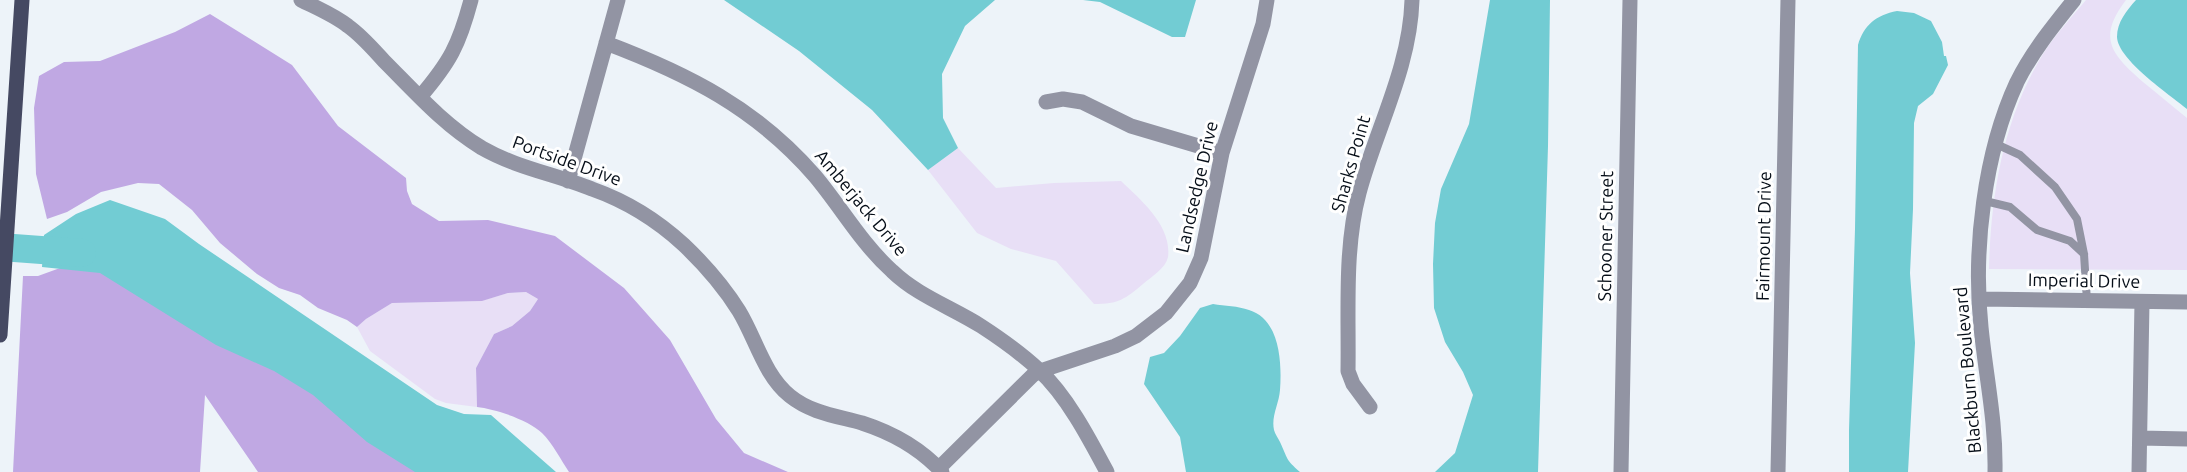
<svg xmlns="http://www.w3.org/2000/svg" width="2187" height="472" viewBox="0 0 2187 472" font-family="Ubuntu,sans-serif">
<style>
.green{fill:#e8dff6}
.forest{fill:#c0a8e3}
.water{fill:#72ccd3}
.lines{fill:none;stroke-linecap:round;stroke-linejoin:round}
.river{stroke:#72ccd3;stroke-width:28}
.service{stroke:#9294a3;stroke-width:8}
.minor{stroke:#9294a3;stroke-width:15}
.primary{stroke:#454962;stroke-width:15}
.labels{text-anchor:middle;stroke-width:6;stroke-linejoin:round;paint-order:stroke}
.street-label{font-size:18px;fill:#050d17;stroke:#fff}
</style>
<rect width="100%" height="100%" fill="#edf3f9"/>
<path class="green" d="M2086,0h40c-29,38 -15,54 17,82 15,12 29,24 44,36v152l-198,-1c2,-75 14,-150 54,-215 12,-19 28,-36 43,-54z
M958,148l38,40 58,-5 67,-2c20,19 51,45 47,76 -2,11 -17,20 -25,27 -18,15 -24,20 -49,20l-38,-43 -45,-12 -34,-16 -49,-63z
M526,292l12,7 -8,12 -18,15 -18,8 -18,34 1,39 -31,-4 -11,-4 -65,-48 -13,-24 9,-8 26,-16 89,-2 27,-8z"/>
<path class="forest" d="M210,14l82,51 46,61 68,52 1,13 5,13 27,17 49,-1 67,16 69,52 46,52 46,79 28,34 44,19h-219c-8,-12 -16,-28 -27,-39 -13,-13 -47,-24 -65,-26l-1,-39 18,-34 18,-8 18,-15 8,-12 -12,-7 -18,1 -26,8 -90,2 -26,16 -9,8 -10,-7 -29,-12 -18,-13 -21,-7 -22,-14 -37,-31 -28,-33 -33,-26 -21,-1 -37,9 -34,20 -20,7 -11,-45 -2,-66 5,-32 25,-14 36,-1 75,-29z
M60,268h50l132,78 195,126h-179l-53,-77 -5,77h-187l10,-196h15z"/>
<path class="water" d="M724,0h271l-30,26 -23,48 1,44 15,30 -30,22 -56,-60 -73,-59z
M1083,0h113l-11,37h-13l-72,-35z
M1490,0h60l-2,146 -10,326h-103l20,-19 18,-58 -10,-23 -18,-30 -11,-34 -1,-44 2,-41 6,-34 28,-65z
M2136,0h51v109c-18,-15 -69,-49 -70,-72 0,-15 10,-27 19,-37z
M1897,11l17,2 17,8 11,21 2,14h2l2,9 -15,29 -15,12 -4,17 -1,86 -3,64 5,70 -7,129h-59v-42l6,-201 3,-184c6,-20 18,-30 39,-34z
M110,200l55,19 34,25 238,161 27,9 27,1 65,57h-141l-48,-30 -54,-47 -39,-24 -58,-26 -116,-72 -58,-6 2,-32 32,-21z
M1213,304c12,2 25,2 36,6 31,9 33,53 31,80 -1,14 -9,26 -6,40 1,4 4,8 6,12 8,17 5,17 20,30h-114l-6,-35 -36,-53 6,-27 14,-4 16,-17 20,-28z"/>
<g class="lines">
<path class="river" d="M0,247l82,6"/>
<path class="service" d="M1996,144l24,11 35,32 22,32 7,35 3,47
M1985,201l25,6 27,23 33,11 14,13"/>
<path class="minor" d="M301,0c16,8 33,15 47,26 14,10 25,23 36,35 31,31 60,64 98,87 35,20 73,26 110,41 34,12 66,32 92,56 21,20 40,42 55,66 17,28 25,64 51,85 21,17 47,20 72,27 31,10 58,25 80,49
M606,43c82,31 150,65 209,133 26,31 46,67 77,95 26,25 59,36 89,55 20,13 41,28 58,44 28,26 50,68 68,102
M420,97c30,-35 39,-52 51,-97
M1046,102l17,-3 19,3 49,24 91,27
M568,181l50,-181
M1980,299l207,3
M1370,407l-17,-23 -5,-13c1,-57 -4,-122 11,-178 17,-64 51,-125 53,-193
M2140,438l47,1
M939,468l94,-93 7,-4 75,-25 21,-10 30,-23 24,-30 11,-25 21,-105 41,-129 4,-24
M1621,472l9,-472
M1778,472l10,-472
M1995,472c1,-52 -9,-94 -14,-145 -8,-77 3,-174 36,-245 15,-30 36,-56 57,-82
M2139,472l3,-170"/>
<path class="primary" d="M0,335l22,-335"/>
</g>
<g class="labels">
<g class="street-label">
<text transform="translate(567 161) rotate(20)" y="6">Portside Drive</text>
<text transform="translate(1351 164) rotate(-74)" y="6">Sharks Point</text>
<text transform="translate(1197 187) rotate(-77)" y="6">Landsedge Drive</text>
<text transform="translate(861 203) rotate(50)" y="6">Amberjack Drive</text>
<text transform="translate(1606 236) rotate(-89)" y="6">Schooner Street</text>
<text transform="translate(1764 236) rotate(-89)" y="6">Fairmount Drive</text>
<text transform="translate(2084 281) rotate(1)" y="6">Imperial Drive</text>
<text transform="translate(1968 370) rotate(-95)" y="6">Blackburn Boulevard</text>
</g>
</g>
</svg>
